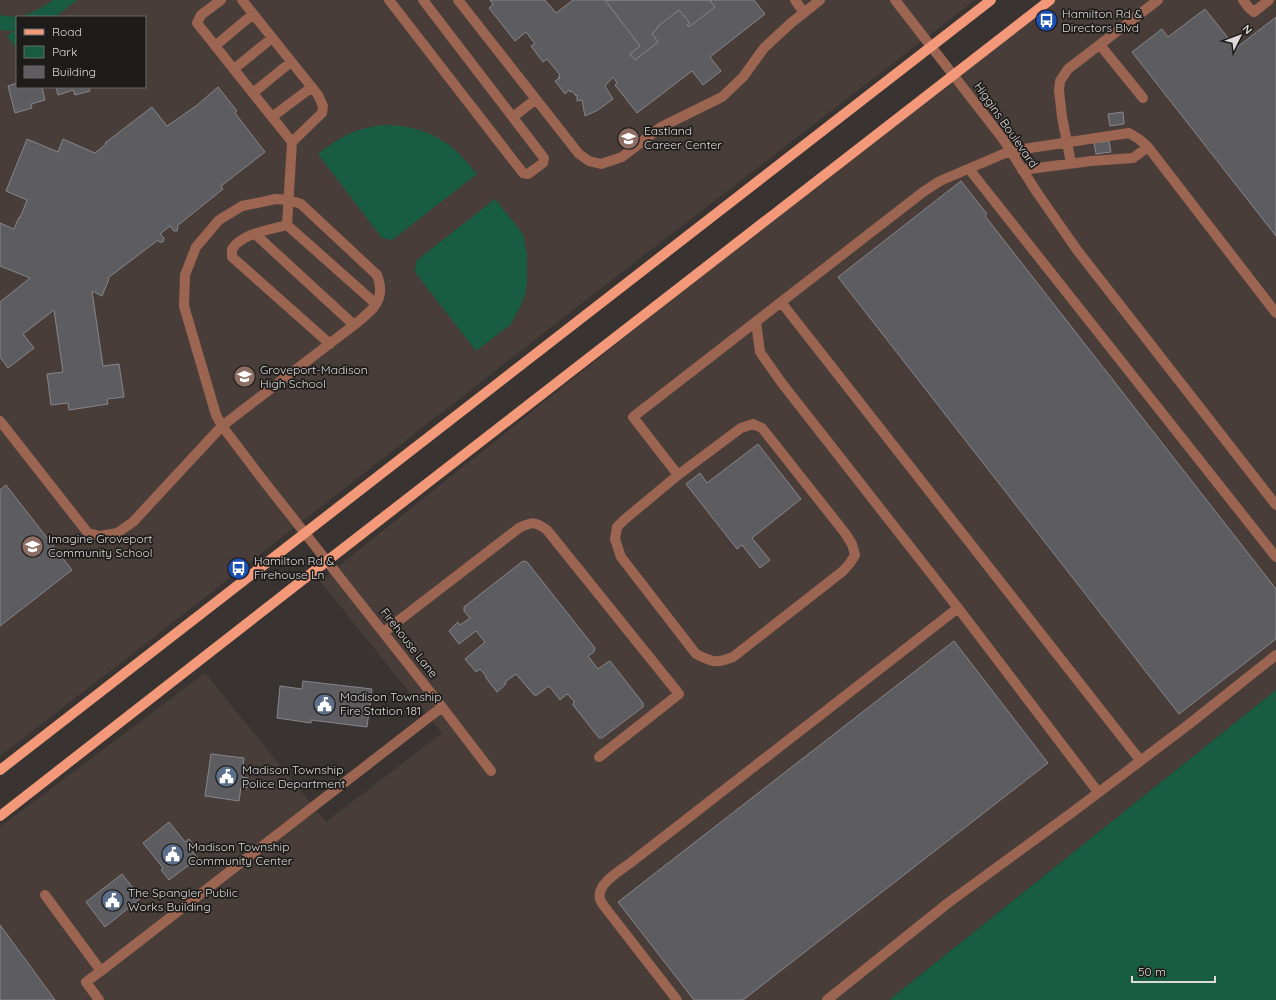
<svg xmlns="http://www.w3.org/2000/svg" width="1276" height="1000" viewBox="0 0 1276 1000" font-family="Quicksand,sans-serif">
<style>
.built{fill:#483d39;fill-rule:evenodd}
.green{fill:#185d43}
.building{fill:#5d5d61;stroke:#86868a}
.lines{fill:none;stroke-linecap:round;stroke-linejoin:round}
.minor{stroke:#9c6551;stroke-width:10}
.major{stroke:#f39979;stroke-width:10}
.labels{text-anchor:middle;stroke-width:3.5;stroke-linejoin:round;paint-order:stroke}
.poi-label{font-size:12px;fill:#dddad9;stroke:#1e1c1b;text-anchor:start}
.street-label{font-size:12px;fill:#dddad9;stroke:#1e1c1b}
</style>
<rect width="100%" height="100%" fill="#393432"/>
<path class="built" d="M0,0h975l-384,296 -451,352 -140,108zM17,17h128v70h-128z
M1047,0h229v690l-387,310h-889v-173l205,-154 121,149 116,-89 -122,-152z"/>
<path class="green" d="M53,0h24l-22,17h-38v30l-1,1 -9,-12 7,-5 -14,-1v-15c20,5 37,-3 53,-15z
M385,125c43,1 66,16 92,49l-85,66 -10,-2 -64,-84c23,-18 38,-26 67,-29z
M495,199l28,35 4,20v29l-2,12 -4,10 -10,19 -35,27 -61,-79 1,-11z
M1276,690v310h-387z"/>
<path class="building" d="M490,0h55l11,13 17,-13h181l11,14 -55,43 11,14 -18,14 -11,-14 -55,42 -22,-28 2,-2 -4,-6 -8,9 8,13 -15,11 -13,6 -3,-16 -5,1v-6l-1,1 -4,-5 -2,1 -1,-2 -4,4 -10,-13 5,-3 -2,-1 2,-2 -13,-16 -4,3 -12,-16 4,-2 -9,-12 -11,9 -26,-33 4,-4z
M605,0h106v2l4,5 -26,20 -2,-2 3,-2 -11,-13 -22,17 1,1 -6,6 6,8 -23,18 -5,-6 10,-8z
M1205,9l31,39 40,-31v219l-144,-184 30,-23 6,8z
M17,83v4h25l3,13 -14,4 1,4 -17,5 -7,-27z
M56,87h33l1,4 -15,4 -2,-5 -15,5z
M218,87l19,24 -2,2 30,39 -44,34 2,3 -46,37 1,1 -1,4h-3l-4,-5 -10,8 4,4 -1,4h-4l-1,-2 -50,38 1,1 -7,17 -10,-5 11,75 16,-2 5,33 -17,2 1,5 -39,6 -1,-7 -17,2 -4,-31 16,-2 -9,-62 -31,24 11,14 -26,20 -8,-11v-55l30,-24 -30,-12v-43l14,6 5,-12 1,1 7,-18 -21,-9 21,-52 31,13 5,-13 32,14 11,-9 -1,-1 47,-36 15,19 29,-20z
M1123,112l1,12 -14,2 -2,-12z
M1109,141l2,11 -15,2 -2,-11z
M961,181l26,33 -2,2 291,373v50l-97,75 -341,-437z
M758,444l43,55 -49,39 18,22 -10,8 -18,-23 -5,4 -51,-65 14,-11 7,10z
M6,485l66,85 -72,56v-136z
M523,561l4,1 68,86 -1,4 -6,4 10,13 10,-7 2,-1 33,42v4l-41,31h-3l-26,-33 1,-4 -7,-7 -7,6 -11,-14 -12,9h-3l-18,-21 -11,8 1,2 -9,8 -11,-14v-2l-6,-7 -4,3 -11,-13 20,-17 -9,-11 -17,13 -10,-13 9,-9 2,3 10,-7 -6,-7v-4z
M954,641l94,122 -305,237h-49l-76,-98z
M303,681l69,8 -5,38 -56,-7v3l-34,-5 3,-32 22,3z
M211,754l33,4 -2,19 6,1 -1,10 -6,-1 -2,14 -34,-5z
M169,822l16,20 4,-3 6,8 -4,3 7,8 -29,22 -8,-10 2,-2 -20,-25z
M122,874l19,24 -36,29 -19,-25z
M0,925l55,75h-55z"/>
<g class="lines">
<path class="minor" d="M221,0l-20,15 -4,8 95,119 -5,83 89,79
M242,0l76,95 5,11 -1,7 -30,29
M389,0l134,173 5,1 15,-11 1,-5 -121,-158
M458,0l121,154 10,7 12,3 21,-7 39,-30 61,-30 21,-20 21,-29 27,-25 29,-23
M795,0l9,13
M895,0l108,139 33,52 41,59 199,255
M1243,0l6,8 5,4 15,-12
M1100,45l43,53
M215,46l38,-32
M234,69l38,-31
M253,93l38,-31
M272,117l40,-30
M513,117l23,-18
M1071,163l-9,-46 -3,-27 1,-9 8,-12 90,-69
M969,169l307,388
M1022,170l69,-9 42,-3 15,-11
M287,225c-18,5 -44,8 -55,24v8l98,87
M255,234l99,91
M781,302l359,458
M0,421l88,112 12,3 17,-3 16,-11 89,-96 132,-101c18,-14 33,-25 23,-50l-76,-71 -12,-4 -13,-1 -34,7 -23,14 -23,27 -11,28 -1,31 32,109 6,11 41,54 179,227 49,64
M678,475l-54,45 -7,7 -2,12 6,18 75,97c17,8 19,10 37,3l110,-86 7,-8 5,-8 -3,-11 -7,-11 -83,-105 -9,-4 -12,4 -63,47 -45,-58 290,-225 17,-11 70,-30 119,-18 10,6 9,8 128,166
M958,608l140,184
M384,632l135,-104c13,-6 16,-7 28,2l132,164 -80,63
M45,895l56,76 -15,11 13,18
M101,971l341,-264
M677,1000l-70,-90c-2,-3 -6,-7 -7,-11 -4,-14 19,-28 29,-35l329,-256 -177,-226 -21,-30 -4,-30
M827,1000l121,-97 126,-92 114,-86 88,-70"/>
<path class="major" d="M0,770l991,-770
M0,816l327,-255 723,-561"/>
</g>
<defs>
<symbol id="bus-disc" viewBox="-11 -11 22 22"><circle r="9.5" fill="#1a4fb4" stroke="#1e1c1b"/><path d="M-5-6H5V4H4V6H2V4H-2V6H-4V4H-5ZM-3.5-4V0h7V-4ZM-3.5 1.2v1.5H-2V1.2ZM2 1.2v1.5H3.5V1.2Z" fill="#fff"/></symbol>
<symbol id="school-disc" viewBox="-11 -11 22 22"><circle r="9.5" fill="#8d6e63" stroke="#1e1c1b"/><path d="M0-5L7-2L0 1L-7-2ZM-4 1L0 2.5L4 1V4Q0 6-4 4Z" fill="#fff"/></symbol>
<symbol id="civic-disc" viewBox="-11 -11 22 22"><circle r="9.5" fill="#5c6f8a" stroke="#1e1c1b"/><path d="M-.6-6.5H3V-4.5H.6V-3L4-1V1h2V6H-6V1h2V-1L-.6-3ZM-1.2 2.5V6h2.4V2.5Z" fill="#fff"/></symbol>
</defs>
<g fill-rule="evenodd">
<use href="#bus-disc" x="1034" y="8" width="25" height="25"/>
<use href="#school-disc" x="616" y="126" width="25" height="25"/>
<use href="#school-disc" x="232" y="364" width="25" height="25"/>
<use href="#school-disc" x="20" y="534" width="25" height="25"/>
<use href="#bus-disc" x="226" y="556" width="25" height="25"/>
<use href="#civic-disc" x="312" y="692" width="25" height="25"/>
<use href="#civic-disc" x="214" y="764" width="25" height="25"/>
<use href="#civic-disc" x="160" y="842" width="25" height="25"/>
<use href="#civic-disc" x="100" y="888" width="25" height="25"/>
</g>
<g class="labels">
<g class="poi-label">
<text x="1062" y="18">Hamilton Rd &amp;<tspan x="1062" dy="14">Directors Blvd</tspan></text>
<text x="644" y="135">Eastland<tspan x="644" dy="14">Career Center</tspan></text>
<text x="260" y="374">Groveport-Madison<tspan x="260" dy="14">High School</tspan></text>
<text x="48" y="543">Imagine Groveport<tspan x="48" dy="14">Community School</tspan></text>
<text x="254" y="565">Hamilton Rd &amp;<tspan x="254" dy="14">Firehouse Ln</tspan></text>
<text x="340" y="701">Madison Township<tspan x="340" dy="14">Fire Station 181</tspan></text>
<text x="242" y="774">Madison Township<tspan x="242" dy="14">Police Department</tspan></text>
<text x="188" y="851">Madison Township<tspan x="188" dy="14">Community Center</tspan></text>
<text x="128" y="897">The Spangler Public<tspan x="128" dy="14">Works Building</tspan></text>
</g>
<g class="street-label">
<text transform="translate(1006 125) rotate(55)" y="4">Higgins Boulevard</text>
<text transform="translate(409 643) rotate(52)" y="4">Firehouse Lane</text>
</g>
</g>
<rect x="16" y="16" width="130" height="72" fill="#1e1c1b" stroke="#6a6867"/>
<rect x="24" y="29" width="20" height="6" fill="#f39979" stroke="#6a6867"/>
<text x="52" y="36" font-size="12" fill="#dddad9">Road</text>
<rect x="24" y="46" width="20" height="12" fill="#185d43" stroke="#6a6867"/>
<text x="52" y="56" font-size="12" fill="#dddad9">Park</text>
<rect x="24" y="66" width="20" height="12" fill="#5d5d61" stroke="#6a6867"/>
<text x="52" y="76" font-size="12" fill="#dddad9">Building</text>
<g transform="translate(1240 36) rotate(48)" stroke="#1e1c1b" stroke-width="3" paint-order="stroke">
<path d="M0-3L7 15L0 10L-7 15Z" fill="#dddad9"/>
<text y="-6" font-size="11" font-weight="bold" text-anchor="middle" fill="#dddad9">N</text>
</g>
<path d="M1132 976v6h83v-6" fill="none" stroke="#dddad9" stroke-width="2"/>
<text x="1138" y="976" font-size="12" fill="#dddad9" stroke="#1e1c1b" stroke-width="3" paint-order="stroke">50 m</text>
</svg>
